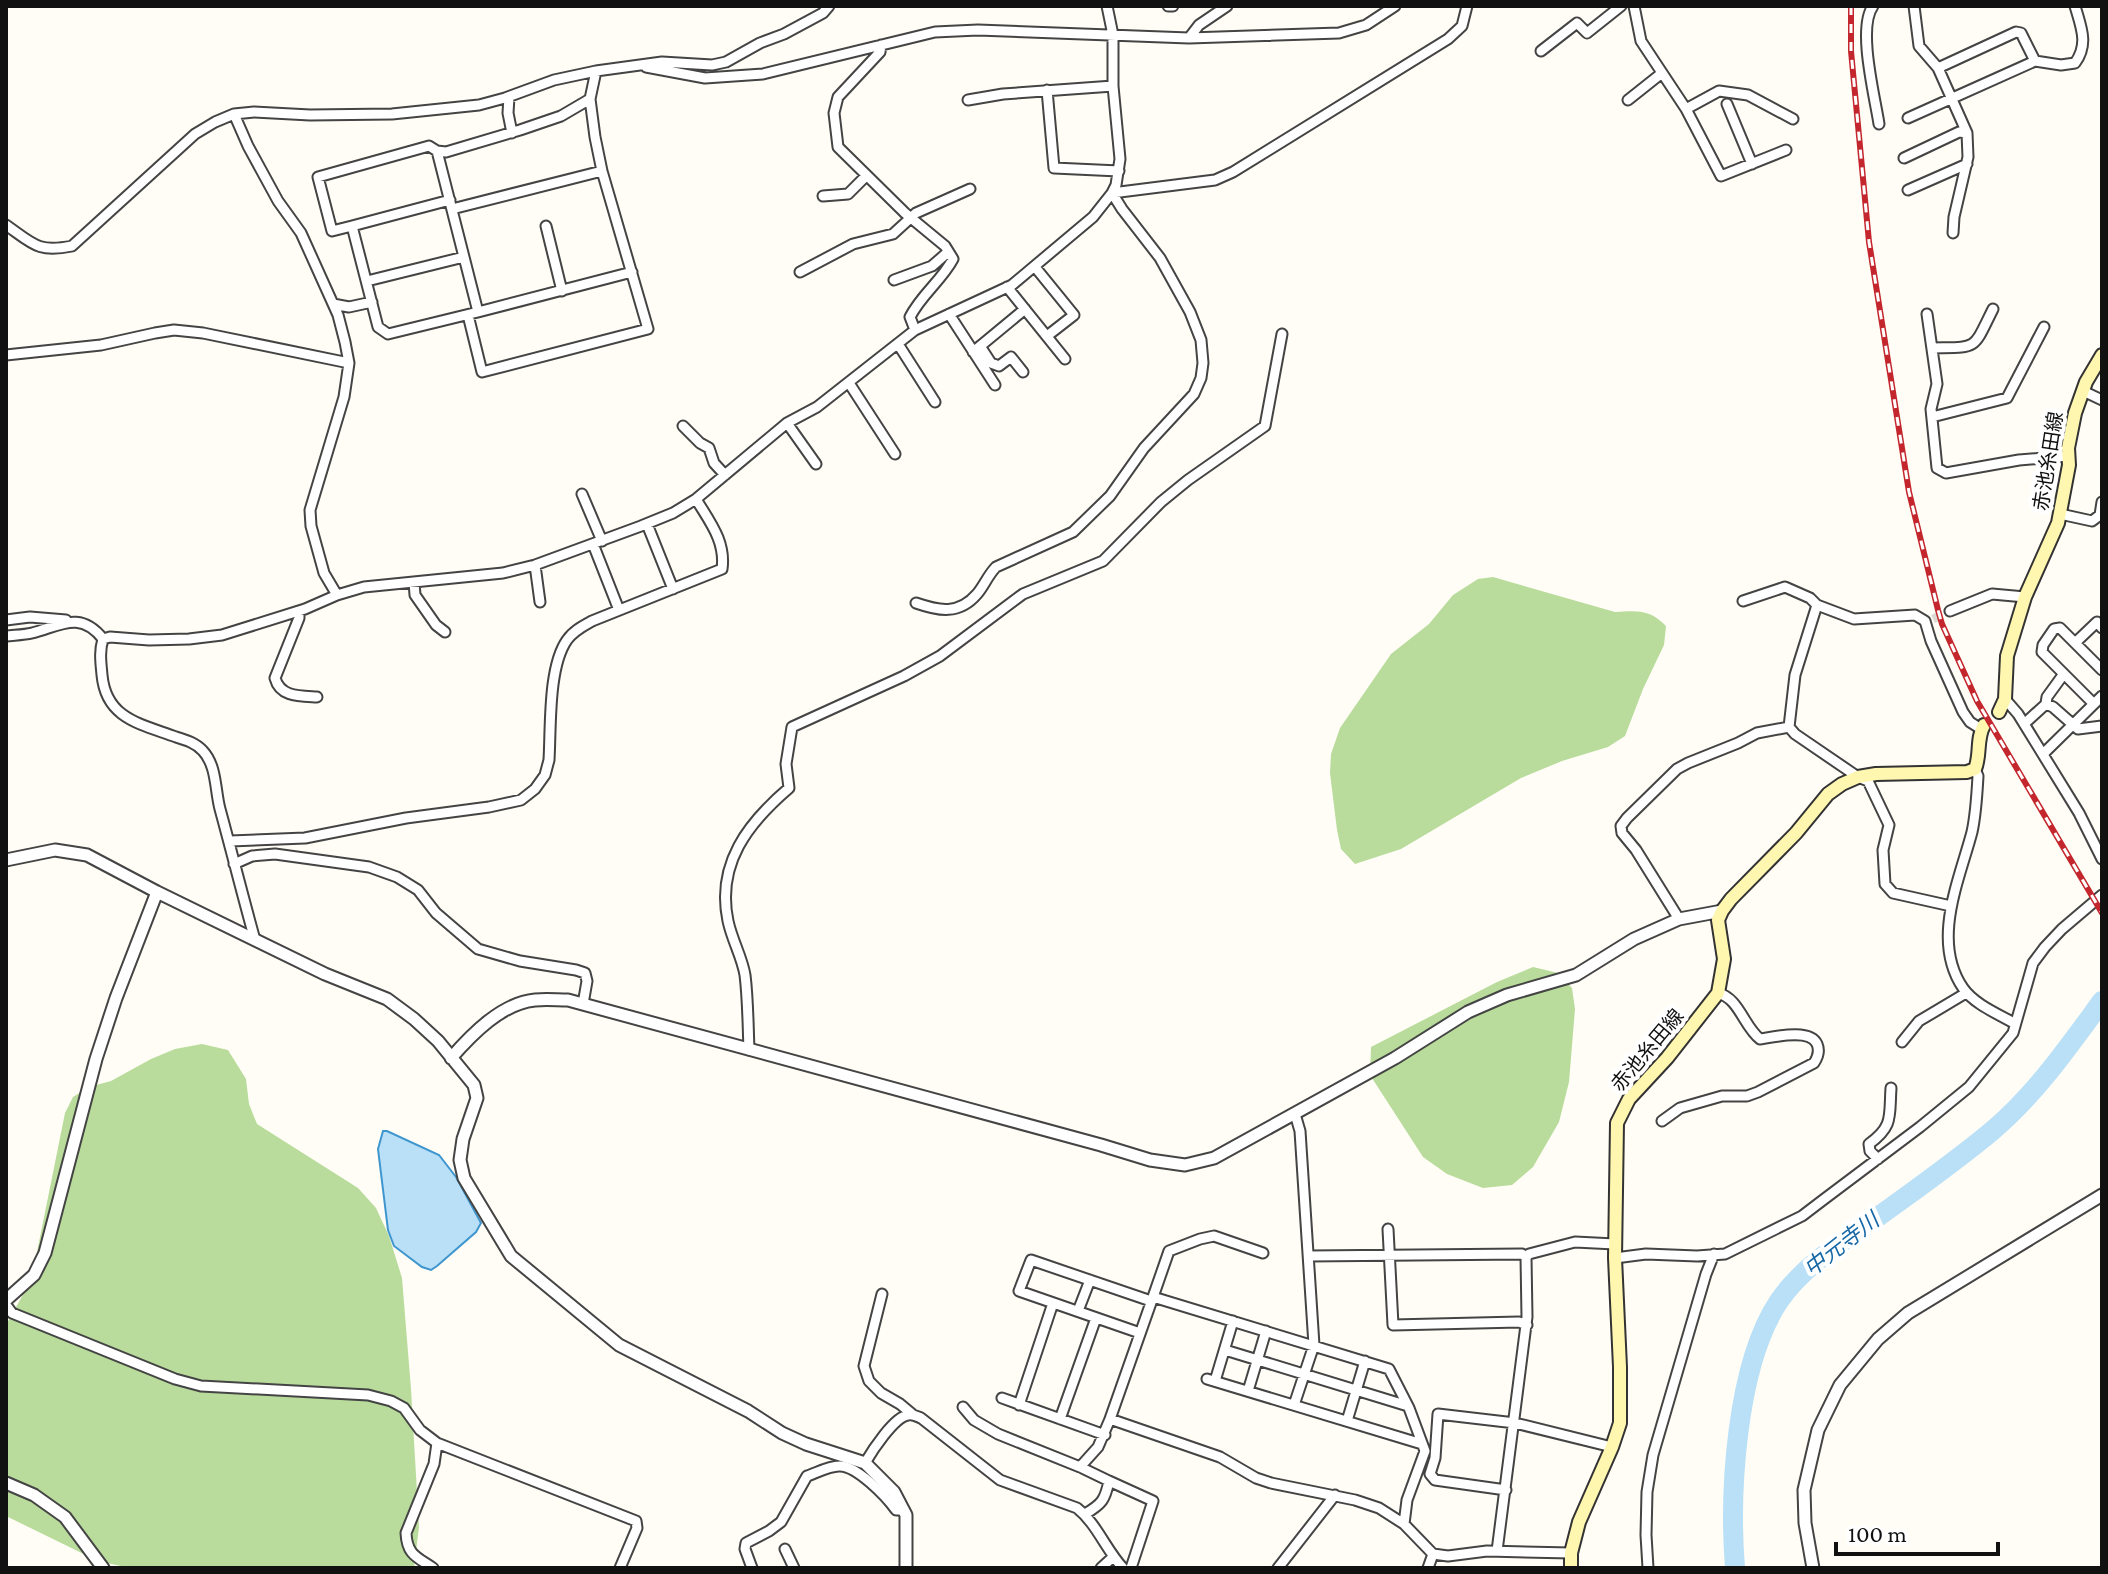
<svg xmlns="http://www.w3.org/2000/svg" width="2108" height="1574" viewBox="0 0 2108 1574" font-family="'Crimson Pro','Noto Sans JP',serif">
<style>
.forest{fill:#b9dc9c}
.water{fill:#b9e0f7;stroke:#3f96cf;stroke-width:2}
.lines{fill:none;stroke-linecap:round;stroke-linejoin:round}
.river{stroke:#b9e0f7;stroke-width:20}
.minor-tunnel{stroke:#dbdad3;stroke-width:9;stroke-dasharray:9 4.5;stroke-linecap:butt}
.minor-casing{stroke:#444;stroke-width:13}
.tertiary-casing{stroke:#444;stroke-width:15}
.secondary-casing{stroke:#333;stroke-width:16}
.minor{stroke:#fff;stroke-width:9}
.tertiary{stroke:#fff;stroke-width:11}
.secondary{stroke:#fff6b0;stroke-width:12}
.rail-casing{stroke:#c4262e;stroke-width:6}
.rail{stroke:#fff;stroke-width:3;stroke-dasharray:9;stroke-linecap:butt}
.labels{text-anchor:middle;stroke-width:8;stroke-linejoin:round;paint-order:stroke}
.street-label{font-size:20px;fill:#111;stroke:#fff}
.water-label{font-size:22px;font-style:italic;fill:#1768a6;stroke:#fff}
</style>
<rect width="100%" height="100%" fill="#fffdf5"/>
<path class="forest" d="M1493,577l122,35c23,-1 34,-3 51,14l-2,19 -21,44 -18,47 -17,11 -46,14 -41,17 -120,71 -46,15 -14,-15 -4,-19 -7,-57 1,-19 9,-26 51,-74 38,-30 24,-29 25,-16z
M1533,967l25,6 14,15 3,21 -6,73 -10,40 -26,45 -21,18 -29,3 -36,-14 -24,-17 -53,-82 1,-28 126,-65z
M202,1044l26,6 18,29 3,25 8,20 101,64 18,20 13,28 13,42 9,111 8,138 -5,41h-284l-32,-7 -92,-45v-191l19,-34 11,-34 29,-144 8,-16 16,-10 22,-6 40,-22 24,-10z"/>
<path class="water" d="M383,1131h4l52,24 17,22 25,46 -5,9 -39,34 -6,4 -9,-3 -28,-21 -6,-16 -10,-81z"/>
<g class="lines">
<path class="river" d="M1735,1568c-6,-75 1,-203 44,-267 24,-35 62,-58 96,-82 40,-29 80,-57 117,-88 43,-36 77,-85 110,-130"/>
<path class="minor-tunnel" d="M1933,619l17,-8"/>
<defs>
<path id="minor" d="M1168,6h5
M1634,6l7,35 45,68 35,67 65,-26
M1873,6c-16,22 2,91 6,118
M1914,6l5,40 19,22 29,65 1,24 -14,60 -1,16
M1189,38l10,-13 28,-19
M881,45l-1,7 -42,45 -4,16 4,34 67,66 40,33 8,13c-11,21 -32,36 -43,58l5,13
M1541,51l36,-28 10,10 34,-27
M646,67l59,11 58,-4 172,-42 43,-2 211,8 150,-5 27,-8 29,-19
M1938,68l78,-36 5,1 14,28
M1047,90l7,78 65,3
M509,97l-1,16 4,20
M968,100l35,-6 110,-8
M1628,100l34,-27
M1727,104l25,60
M1686,109l33,-18 29,4 45,24
M234,114l14,32 30,55 23,32 37,82 7,27 4,21 -5,34 -34,113 1,16 13,47 13,22
M1908,118l127,-57 26,4 14,-2c14,-19 6,-36 0,-57
M437,151l41,161 -90,22 -10,-7 -26,-101 -20,5 -14,-54 111,-31 8,5 9,1 74,-22 41,-14 29,-17
M1904,158l55,-26 8,1
M1908,190l59,-26
M1112,193l103,-13 18,-8 215,-133 14,-13 5,-20
M823,196l25,-2 18,-18
M452,209l150,-38
M6,225c27,19 32,28 66,21l123,-112 20,-12 19,-8 20,-2 56,3 82,-1 87,-9 26,-7 49,-18 42,-9 66,-9 50,3 14,-3 34,-19 24,-9 39,-21 6,-7
M352,226l98,-26
M546,226l16,65
M1035,267l39,48 -27,21
M800,272l53,-28 40,-10 23,-21 54,-24
M894,280l38,-14 16,-14
M367,281l97,-24
M1007,287l58,72
M333,304l16,3 23,-5
M478,312l154,-40
M949,314l46,71
M1927,314l10,70 -6,25 6,59 9,5 73,-13 49,-4
M468,315l14,57 166,-43 -46,-158 -7,-34 -5,-38 6,-28
M898,344l37,58
M980,346l11,17 8,3 12,-9 12,15
M1932,348c47,-1 40,3 61,-39
M973,352l52,-43
M6,355l95,-10 54,-12 19,-3 29,3 146,30
M849,383l46,71
M2083,391l19,9
M1932,417l75,-19 37,-71
M787,423l29,41
M683,426l17,17 9,5 5,15 11,12
M582,494l20,47
M2060,514l32,7 8,-6 2,-13
M647,524l26,65
M593,544l26,66
M535,565l5,37
M414,582l1,13 21,30 9,7
M1743,601l42,-14 25,11 7,7
M916,603c23,8 43,12 61,-9 7,-8 11,-19 19,-27l77,-35 37,-36 34,-48 50,-54 7,-16 2,-15 -2,-23 -11,-28 -30,-54 -38,-49 -10,-16
M299,611v7l-24,60c5,19 24,18 42,19
M1950,611l42,-17 33,3
M6,620l24,-3 36,3
M6,636c9,-1 18,-1 26,-3 28,-7 48,-23 71,6
M103,639l7,-2 39,3 40,-1 33,-4 83,-26 32,-14 27,-8 139,-14 32,-8 106,-39 32,-13 23,-14 91,-76 30,-16 98,-77 97,-45 81,-68 19,-24 4,-8 4,-26 -7,-73v-51l-6,-29
M103,639c-4,13 -2,24 -1,36 4,44 39,49 74,62 10,3 20,6 27,14 14,15 12,40 17,58 12,44 23,88 35,131
M2075,643l22,-21 5,6
M2005,699l13,15 61,99 23,46
M2046,704l7,3 25,22 24,-3
M2094,704l-52,-52 1,-7 11,-16 6,-1 42,42
M2024,724l22,-20 1,-7 16,-22
M2043,754l59,-58
M1975,769l3,7c-1,18 -2,38 -6,56 -13,49 -41,109 -9,156 11,16 35,26 51,35
M230,841l75,-3 101,-20 83,-11 32,-7 14,-11 10,-14 4,-15c2,-33 -1,-93 18,-120 6,-9 16,-14 25,-19l130,-52c4,-28 -13,-48 -26,-70
M234,864l18,-8 23,-2 94,13 28,10 21,13 18,23 42,36 42,12 56,9 9,3 2,8 -4,23
M1951,906l-58,-13 -8,-9 -2,-34 6,-25 -21,-44 -10,-4 -63,-43 -6,-7 6,-52 22,-70 37,14 61,-4 10,6 6,20 32,71 7,10 11,7
M1679,919l-43,-69 -14,-17 -1,-7 6,-8 50,-49 11,-6 50,-20 19,-10 32,-6
M1902,1042l17,-21 47,-28
M749,1050c-1,-25 -1,-51 -4,-75 -3,-18 -13,-35 -17,-54 -12,-57 20,-98 61,-133l-3,-24 6,-37 112,-51 36,-20 83,-62 80,-33 58,-59 27,-22 77,-54 17,-92
M1662,1121l18,-13 42,-12h25l11,-4 56,-29c4,-6 6,-12 3,-19 -7,-16 -43,-7 -57,-5 -16,-12 -21,-41 -42,-46
M1878,1159l-8,-8 -1,-7c25,-18 20,-28 22,-56
M1388,1229l5,96 126,-3 8,3
M1309,1256l213,-2 4,3 1,60 -30,234
M1526,1257l3,-3 46,-12 40,2
M1615,1258l31,-4 51,2 28,-2 77,-38 21,-16 97,-73 49,-40 44,-54 20,-70 12,-16 17,-18 40,-34
M882,1294l-18,72 5,15 12,12 19,11 12,10
M1153,1297l16,-46 31,-12 14,-3 49,17
M6,1305l6,8 163,66 26,7 167,9 23,6 13,7 16,22 17,13 199,78 1,7 -17,40
M1078,1311l12,-31
M1140,1333l-121,-42 12,-31 120,41
M1225,1350l183,56
M1207,1379l215,65
M1215,1381l18,-60
M1248,1391l18,-60
M1002,1398l103,37
M1019,1405l34,-102
M1294,1405l20,-60 -14,-214 -5,-17
M963,1407l11,13 24,14 82,33 29,14c-4,19 -7,23 -24,33
M1060,1419l36,-101
M1347,1421l18,-60
M865,1463c7,-12 29,-46 43,-48 5,-1 8,1 13,3l79,62 77,28c20,16 29,42 46,60
M1080,1467l18,-20 12,-28
M1109,1481l44,20 -22,67
M1506,1490l-71,-10 -5,-6 5,-16 3,-44 77,9 97,24
M1404,1524l3,-24 18,-49 -16,-43 -20,-39 -236,-72 -43,122 110,38 36,21 15,5 84,17 24,8 25,16 29,30 15,2 39,-5 84,2
M785,1549l9,19
M433,1568c-16,-11 -26,-13 -27,-35l28,-69 3,-21
M752,1568l-7,-19 1,-6 23,-12 12,-9 26,-46c9,-3 22,-10 32,-10 17,-1 47,30 57,44h8
M1101,1568l12,-11
M1278,1568l57,-73
M1428,1568l5,-14
M1648,1568l-2,-33 1,-43 6,-37 53,-181 8,-20"/>
<path id="tertiary" d="M6,860l49,-10 32,5 70,37 168,82 62,25 27,20 24,22 36,44 3,13 -14,41 -3,21 4,18 47,78 108,89 129,66 34,22 24,11 59,19 29,29 12,23v53
M451,1058c21,-24 51,-55 84,-58 11,-1 22,0 33,0l533,145 49,15 35,5 29,-7 181,-100 73,-46 39,-17 69,-20 58,-36 45,-20 43,-8
M6,1300l28,-25 11,-22 51,-194 20,-61 41,-106
M6,1483l28,12 31,22 38,51
M1813,1568l-8,-45 -1,-33 14,-60 22,-45 38,-46 30,-26 194,-118"/>
<path id="secondary" d="M1999,712l6,-13 2,-43 18,-59 33,-74 11,-58 -1,-17 7,-35 11,-31 16,-27
M1571,1568v-15l8,-31 33,-75 8,-24v-56l-5,-109 2,-135 12,-24 38,-41 51,-65 6,-34 -6,-39 4,-9 9,-12 65,-66 32,-39 14,-10 16,-7 18,-3 91,-2 8,-3c6,-14 1,-30 9,-44"/>
</defs>
<use href="#minor" class="minor-casing"/>
<use href="#tertiary" class="tertiary-casing"/>
<use href="#secondary" class="secondary-casing"/>
<use href="#minor" class="minor"/>
<use href="#tertiary" class="tertiary"/>
<use href="#secondary" class="secondary"/>
<defs>
<path id="rail" d="M1851,6v45l18,191 40,250 29,118 4,14 35,77 125,212"/>
</defs>
<use href="#rail" class="rail-casing"/>
<use href="#rail" class="rail"/>
</g>
<g class="labels">
<g class="street-label">
<text transform="translate(2048 461) rotate(-81)" y="7">赤池糸田線</text>
<text transform="translate(1647 1050) rotate(-50)" y="7">赤池糸田線</text>
</g>
<g class="water-label">
<text transform="translate(1841 1244) rotate(-38)" y="8">中元寺川</text>
</g>
</g>
<rect width="2108" height="1574" fill="none" stroke="#111111" stroke-width="16"/>
<path d="M1836 1542v12h162v-12" fill="none" stroke="#111111" stroke-width="4"/>
<text x="1848" y="1542" font-size="24" fill="#111111" stroke="#ffffff" stroke-width="6" paint-order="stroke">100 m</text>
</svg>
